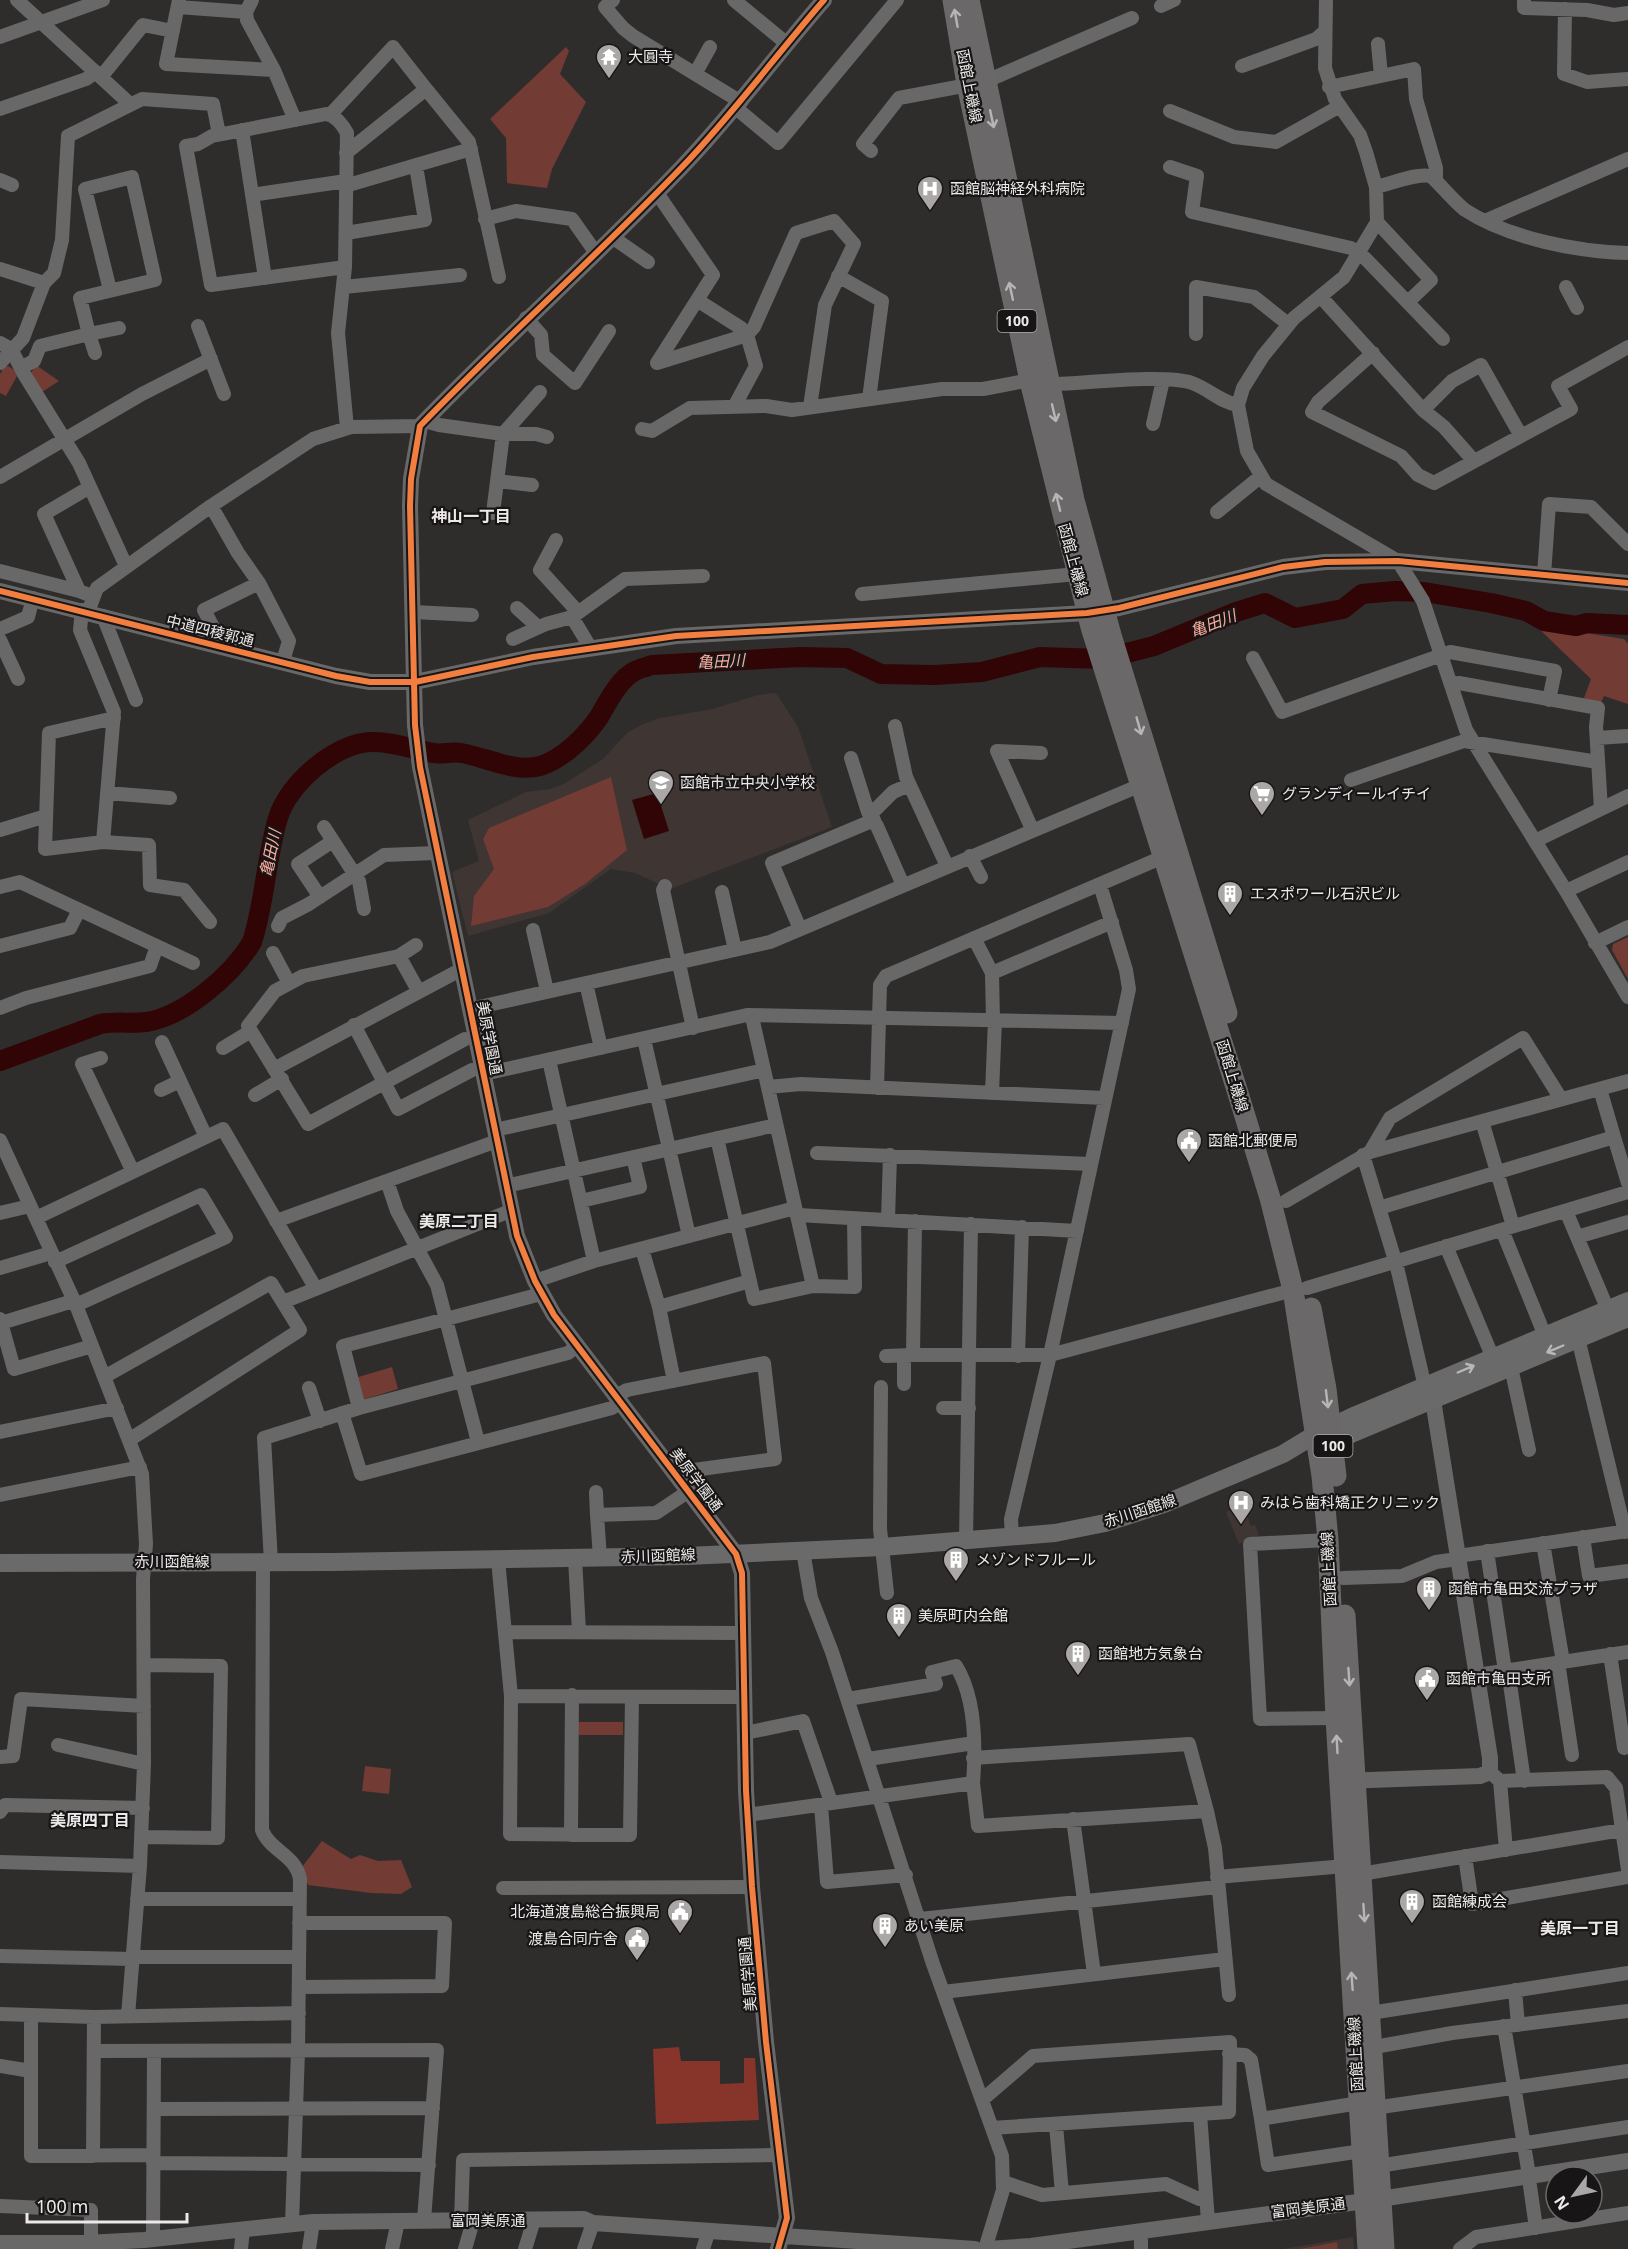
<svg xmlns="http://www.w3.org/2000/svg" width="1628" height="2249" viewBox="0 0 1628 2249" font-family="'Noto Sans','Noto Sans JP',sans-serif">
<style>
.built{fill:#3f3533}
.green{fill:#723b33}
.forest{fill:#87352b}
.water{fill:#310505}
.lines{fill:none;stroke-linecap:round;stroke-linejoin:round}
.river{stroke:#310505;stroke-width:20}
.minor{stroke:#696868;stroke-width:14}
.tertiary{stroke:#696868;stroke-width:16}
.secondary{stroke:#6b6a6a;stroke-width:18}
.primary{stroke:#6a6868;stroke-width:21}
.cycleway-casing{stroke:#171515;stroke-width:10}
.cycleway{stroke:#f27e40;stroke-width:6}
.oneway{stroke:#b8b5b5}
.oneway2{stroke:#b8b6b6}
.labels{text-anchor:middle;stroke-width:4.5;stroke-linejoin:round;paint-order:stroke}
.shield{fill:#171515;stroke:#aca9a9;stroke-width:1.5}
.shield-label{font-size:14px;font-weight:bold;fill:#ece9e8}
.poi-label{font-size:15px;fill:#ece9e8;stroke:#171515;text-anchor:start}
.street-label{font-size:15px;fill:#ece9e8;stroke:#171515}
.neighbourhood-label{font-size:16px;font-weight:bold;fill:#ece9e8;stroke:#171515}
.water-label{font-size:16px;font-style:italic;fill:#fbac9f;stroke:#171515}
</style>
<rect width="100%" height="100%" fill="#2f2d2c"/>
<path class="built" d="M776,693l22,34 34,100 -162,62 -35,-16 -24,-4 -62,44 -81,23 -16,-64 27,-11 -11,-41 58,-28 24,-3 14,-5 39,-25 24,-26 16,-9 17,-6 53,-9 45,-14z
M1234,1509l11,2 6,15 4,-1 4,10 -20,9 -13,-32z
M1353,2237l1,12h-71z"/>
<path class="green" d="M566,47l3,4 -9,23 26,28 -34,67 -5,19 -40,-5 -1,-45 -16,-19z
M36,365l23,16 -17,11 -11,-19z
M8,366l8,5 1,5 -11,20 -6,-3v-19l4,-7z
M1535,625l89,14 4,5v60l-24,-8 -3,7 -17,-5 7,-19z
M611,777l16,73 -42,34 -37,23 -77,19 3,-30 20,-27 -11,-30 6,-11z
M1628,937v42l-16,-29 1,-6z
M392,1367l6,22 -36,11 -7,-22z
M576,1722h47v13h-47z
M365,1766l26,3 -2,25 -27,-3z
M322,1841l29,18 9,-4 18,6 23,-1 11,27 -11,7 -30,-1 -63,-8 -6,-18z
M1337,2242l1,7h-38z"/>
<path class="forest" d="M679,2047l2,14h39v23l24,-1v-25h11l4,62 -103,4 -3,-75z"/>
<path class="water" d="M657,793l12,38 -25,8 -12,-39z"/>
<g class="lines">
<path class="river" d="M0,1061l100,-37c16,-3 31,0 46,-2 39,-6 87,-48 106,-80 13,-40 14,-84 26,-124 10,-34 57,-75 93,-76 22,-1 42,8 63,11 8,2 18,-2 27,0 25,4 53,20 79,13 23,-7 46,-30 59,-49 9,-15 20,-38 36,-46 5,-3 12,-4 17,-6l148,-8 47,1 34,16 54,1 47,-3 58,-15 63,2 51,-13 82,-34 29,-9 30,15 48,-9 19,-15 33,-3 29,1 67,11 35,8 18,10 32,5 11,-3 41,2"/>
<path class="minor" d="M17,0l113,104
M179,0l-13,64 108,6
M252,0l-6,12 1,8 27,50 21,50
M613,0l-8,7 18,21 10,8 108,66
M734,0l52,43
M1326,0l-1,68 10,31 25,36 6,17 10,35 1,35 -33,55 -50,41 -31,38 -20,32 -5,17 9,46 19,33 132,77 25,40 43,129 100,161 62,106
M1524,0v8l63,2 27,5 14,-2
M1161,6l13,-6
M178,7l68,5
M1565,9l-1,65 23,8 41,-3
M0,37l103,-37
M1378,44l3,32
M1242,66l74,-27 7,-6
M695,74l15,-27
M101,77l42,-52 30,6
M1329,87l85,-18 2,30 20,69v9
M736,108l42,35 119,-143
M0,109l86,-30 10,-7
M1170,111l64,26 42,5 64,-36
M330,115l63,-68 33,42
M242,130l23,148
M871,151l-8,-7 36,-46 85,-16 148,-64
M346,153l80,-64 43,53 30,135
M1170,167l27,9 -5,36 159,36 9,5 83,86
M0,180l12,5
M345,186l126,-37
M1376,187c15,-3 39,-14 54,-11 3,0 25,27 35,34 43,28 112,42 163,43
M657,193l56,82 -56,88
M252,195l94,-14
M485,219l31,-8 56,8 24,34
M1485,221l143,-62
M1377,222l54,58 -23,22
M346,233l79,-13 -9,-54
M612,237l36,25
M345,267l-134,18 -25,-139 12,-2 14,-8 114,-22c9,1 17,11 21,19l-2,134 -7,66 9,95
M0,269l44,14
M838,276l44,25 -13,98
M344,287l116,-12
M1566,287l11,21
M1321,297l102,113 21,17 30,34
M697,300l44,28 6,7 9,31 -22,41
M526,318l15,17 2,20 32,28 34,-52
M198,326l26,68
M1196,334v-47l58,10 34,27
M0,343l11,6 13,25 55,89 47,103
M95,353l-6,-19 30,-6
M1373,353l-55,49 -6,10 89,44 17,19 16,8 137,-74 -13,-23 70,-39
M0,363l23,-25 21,-55 10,-10 8,-33 6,-104 74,-37 71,5 6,30
M657,363l90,-28 7,-8 42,-94 38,-12 20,23 -29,61 -15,102
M22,367l12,-6 6,-15 49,-12 -9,-36 75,-18 -23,-103 -47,12 25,101
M1423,410l29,-29 29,-16 40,71
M425,421l14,4 64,9 -10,79
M1153,424l10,-44
M642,429l10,2 38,-23 76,-2 26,4 150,-21h41l47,-9h17l10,4c30,-1 110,-10 135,-1 17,6 28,19 46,22
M503,434l37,-42
M503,434h33l11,3
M0,477l142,-83 69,-35
M497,481l35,4
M90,487l-46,27 35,77 13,5
M214,511l24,42 21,30 30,58 -6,20
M1217,512l43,-35
M556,540l-16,30 38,42
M0,571l79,20
M1544,575l5,-71 42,3 37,37
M862,594l215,-20
M517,608l21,19
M82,610l-2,20 34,82 -11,130
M88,612l9,-24 114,-82 102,-67 38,-12 69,-1
M414,612l58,3
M103,616l33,84
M572,617l18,30
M0,629l28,-12 5,-19
M513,639l33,-15 26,-7 53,-38 78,-3
M0,640l18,39
M215,645l-1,-16 -10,-19 55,-27
M1253,658l29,54 168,-60 105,19 -6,29
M1451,684l8,-1 139,25 -2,19 5,82
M114,718l-65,15 -4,116 58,-7 46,3 1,40 34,5 26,32
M895,726l11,51 41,89
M1597,738l31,-2
M851,758l17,54 9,14 26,59
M1351,780l113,-39 134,21
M107,793l63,5
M870,815l23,-23 16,-7
M324,827l35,54 5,28
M1032,829l-35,-78 44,2
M0,830l46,-14
M1535,841l93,-45
M970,856l11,21
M665,886l-2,4 30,138
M0,887l20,-5 173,81
M1566,891l62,-29
M722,892l13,58
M320,897l-22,-33 35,-23
M278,926l4,-8 27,-14 75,-49 52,-2
M800,929l-28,-66 102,-43
M533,930l14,61
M974,938l18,35 120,-51
M1595,943l33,-16
M0,946l70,-18 9,-18
M273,953l16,30
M399,956l17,-11
M992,973l1,47
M586,983l15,65
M419,992l-20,-36 -96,20 -28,15 -27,35 60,98 157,-85
M0,1008l26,-10 124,-32 7,-20
M470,1009l300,-67 378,-160
M752,1017l61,269
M354,1025l44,84 74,-39
M644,1039l45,197
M162,1042l44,95
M223,1048l28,-17
M101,1058l-19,6 51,108
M549,1060l45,201
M274,1069l188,-100
M484,1074l263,-59 375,8
M768,1087l33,-3 304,14
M877,1088l3,-103 6,-9 277,-119
M161,1090l19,-9
M992,1093l3,-73
M255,1095l27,-16
M1482,1121l31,105
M495,1130l269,-60
M1614,1137l14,46
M717,1138l37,161 59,-13 42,1 -1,-68
M0,1140l76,165 66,169 4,70 -3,35 1,185 -4,102 -12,150
M1370,1152l20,-34 133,-80 38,61
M817,1153l274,11
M1363,1155l34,112 28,120
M387,1181l10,30 40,74 41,157
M506,1186l270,-61
M581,1201l59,-14 -7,-30
M1286,1201l84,-49 258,-71
M1379,1208l235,-71 -14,-48
M1566,1211l42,99
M0,1213l30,-7
M798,1215l279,16
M36,1218l187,-89 93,160
M888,1219l2,-64
M276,1221l221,-80
M915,1221l-2,134h137l243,-65
M1502,1230l43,106
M1577,1237l51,-15
M1446,1246l47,112
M642,1249l17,58 15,74
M55,1262l146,-67 25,42 -150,68
M0,1268l51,-15
M535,1281l59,-20 201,-53
M1307,1288l321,-96
M283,1302l227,-91
M659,1307l91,-26
M0,1319l14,50 78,-23
M1,1323l72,-22
M1576,1330l49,202
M886,1356l25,-1
M1018,1356l4,-129
M1511,1367l18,83
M104,1377l167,-94 29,47 -171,110
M904,1384v-28
M881,1387l-1,142 7,64
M309,1388l11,33
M616,1396l11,-6 137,-27 11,96 -89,12 -8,6
M359,1408l-16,-62 198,-52
M943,1408h26
M342,1413l19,61 251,-66 9,-6
M0,1432l117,-24
M596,1492l1,23
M0,1495l140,-28
M1583,1537l6,39 39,-5
M1012,1538l-1,-19 39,-164 79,-366 -3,-19 -26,-85
M1328,1540l-78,4 10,175 76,-1
M966,1541l5,-317
M1543,1543l20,119
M803,1551l8,47 21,54 101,312 69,192 1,34 -18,59
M1487,1551l18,120
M1458,1556l170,-25
M575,1558l4,74
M600,1558l-3,-43 59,-2 33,-22
M498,1560l13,136 -1,138 120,1 2,-138
M263,1562l-1,268c8,21 34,25 38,49l-2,172 -6,173
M271,1562l-7,-124 95,-30 209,-55 9,-7
M1343,1578l59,-2 34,-14 22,-3
M505,1632l238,1
M1610,1654l14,94
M1558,1662l14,93
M1508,1670l16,111
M1477,1675l151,-23
M511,1696l234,1
M848,1699l88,-15 -4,-12 24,-6c20,32 20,79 17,117
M745,1733l58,-12 28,81
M58,1745l86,19
M0,1757l13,-1 8,-57 123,7
M973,1758l216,-14 18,67
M868,1759l106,-16
M1490,1772l10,9 107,-4 9,11 12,82
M1500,1781l6,69
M821,1805l6,77 79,-7
M0,1812l5,-7 138,3
M747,1815l226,-32 5,43 229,-15 8,37 14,147
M1073,1819l21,155
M571,1835l1,-140
M142,1837l76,1 3,-172 -76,-1
M1465,1856l7,48 156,-27
M0,1862l140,4
M1217,1877l128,-11 16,8 267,-45
M503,1888l249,-1
M137,1899h162
M920,1919l297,-32
M0,1956l132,3
M132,1957h167
M299,1987l143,-1 3,-63h-146
M1515,1990l3,35
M943,1992l282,-33
M1370,2013l258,-40
M0,2014l94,3 205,-4
M31,2015v141l122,-1
M1504,2026l25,149
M1380,2046l72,-13 176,-22
M94,2051l343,-1 -13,170
M1229,2054l16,1 6,5 10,59 98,-16 15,5 254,-37
M0,2066l31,5
M982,2100l51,-44 197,-14 -1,70 -237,16
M154,2109l279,-1
M1200,2114l8,107
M1261,2119l7,46 94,-14
M1056,2125l6,68
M93,2156l1,-139
M153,2163l276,2
M1378,2166l250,-39
M1003,2182l39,13 124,-11 33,15 7,-1
M1530,2186l6,42
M0,2206l91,4v26
M461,2221l2,-61 317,-5
M153,2239l1,-188
M241,2249l2,-20
M309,2249l4,-27
M392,2249l6,-28
M465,2249l8,-28
M525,2249l9,-29
M584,2249l9,-26
M703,2249l6,-19
M1141,2249v-9
M1460,2249l16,-12 152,-24"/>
<path class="tertiary" d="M0,591l336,85 34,6h45l118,-25 143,-21 411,-23 32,-5 164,-41 42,-5 73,-1 230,22
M1343,1781l137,-5 10,-4v-14l-57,-358
M0,2243h85l59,-3 169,-18 271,-3 9,4 382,26
M778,2249l9,-31 -21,-176 -14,-155 -6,-96 -4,-218 -6,-19 -182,-239 -19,-34 -18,-45 -97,-469 -5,-42 -5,-219 1,-27 9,-53c85,-88 177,-170 262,-259 51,-53 94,-112 142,-167
M988,2249l43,-3 349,-47 248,-38"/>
<path class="secondary" d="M1320,1447l308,-129
M0,1563l332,-1 355,-6 195,-9 173,-14 50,-10 59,-19 119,-50 33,-20 40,-19 272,-114"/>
<path class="primary" d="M953,0l14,84 64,301 60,242 146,463 33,108 23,92 29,186 6,64 8,178 32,531
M969,0l105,500 37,135 116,378
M1311,1308l15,81 10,87
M1345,1615l39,634"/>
<defs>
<path id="cycleway" d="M0,591l336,85 34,6h45l118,-25 143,-21 411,-23 32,-5 164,-41 42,-5 73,-1 230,22
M778,2249l9,-31 -21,-176 -14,-155 -6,-96 -4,-218 -6,-19 -182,-239 -19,-34 -18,-45 -97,-469 -5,-42 -5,-219 1,-27 9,-53c85,-88 177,-170 262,-259 51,-53 94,-112 142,-167"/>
</defs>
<use href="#cycleway" class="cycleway-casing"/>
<use href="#cycleway" class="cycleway"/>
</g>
<defs><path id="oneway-shaft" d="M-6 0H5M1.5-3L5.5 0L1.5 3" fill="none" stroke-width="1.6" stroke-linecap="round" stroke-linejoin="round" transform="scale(1.5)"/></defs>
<g class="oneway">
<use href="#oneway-shaft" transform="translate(956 18) rotate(-100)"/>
<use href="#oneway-shaft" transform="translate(992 119) rotate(78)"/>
<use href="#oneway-shaft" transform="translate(1011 291) rotate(-102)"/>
<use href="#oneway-shaft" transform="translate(1054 413) rotate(77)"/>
<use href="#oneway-shaft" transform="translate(1058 502) rotate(-104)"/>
<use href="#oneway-shaft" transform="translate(1139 726) rotate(74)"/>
<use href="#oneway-shaft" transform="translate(1327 1399) rotate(83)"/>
<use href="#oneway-shaft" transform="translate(1349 1677) rotate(86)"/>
<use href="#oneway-shaft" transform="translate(1337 1744) rotate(-93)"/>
<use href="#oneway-shaft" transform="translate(1364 1913) rotate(86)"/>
<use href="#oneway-shaft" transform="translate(1352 1981) rotate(-94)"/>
</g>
<g class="oneway2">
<use href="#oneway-shaft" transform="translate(1555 1349) rotate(157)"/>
<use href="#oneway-shaft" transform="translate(1466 1369) rotate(-23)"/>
</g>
<defs>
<symbol id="temple-pin" viewBox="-11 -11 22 30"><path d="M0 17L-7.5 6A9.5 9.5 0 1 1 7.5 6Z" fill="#aaa7a6" stroke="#171515"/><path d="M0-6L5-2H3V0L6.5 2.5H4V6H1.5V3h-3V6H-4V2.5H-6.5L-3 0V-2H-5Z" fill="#fff"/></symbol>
<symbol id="hospital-pin" viewBox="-11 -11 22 30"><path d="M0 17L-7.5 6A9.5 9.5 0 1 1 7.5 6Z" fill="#aaa7a6" stroke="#171515"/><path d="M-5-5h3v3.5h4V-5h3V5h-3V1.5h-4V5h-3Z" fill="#fff"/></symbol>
<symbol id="school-pin" viewBox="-11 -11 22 30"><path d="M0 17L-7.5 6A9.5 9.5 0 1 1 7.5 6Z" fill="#aaa7a6" stroke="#171515"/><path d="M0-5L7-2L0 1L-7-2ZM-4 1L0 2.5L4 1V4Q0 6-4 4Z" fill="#fff"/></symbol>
<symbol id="supermarket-pin" viewBox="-11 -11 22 30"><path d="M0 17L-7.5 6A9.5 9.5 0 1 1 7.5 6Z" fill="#aaa7a6" stroke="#171515"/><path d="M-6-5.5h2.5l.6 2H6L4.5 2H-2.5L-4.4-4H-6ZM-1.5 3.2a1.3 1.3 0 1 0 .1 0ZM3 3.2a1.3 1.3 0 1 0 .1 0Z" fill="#fff"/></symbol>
<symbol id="building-pin" viewBox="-11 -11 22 30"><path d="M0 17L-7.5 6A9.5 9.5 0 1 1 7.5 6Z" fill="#aaa7a6" stroke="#171515"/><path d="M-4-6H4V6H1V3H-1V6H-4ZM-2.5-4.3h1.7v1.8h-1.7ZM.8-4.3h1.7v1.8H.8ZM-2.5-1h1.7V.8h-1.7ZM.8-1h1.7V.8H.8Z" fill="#fff"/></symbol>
<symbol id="civic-pin" viewBox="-11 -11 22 30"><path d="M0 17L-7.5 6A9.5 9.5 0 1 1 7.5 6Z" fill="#aaa7a6" stroke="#171515"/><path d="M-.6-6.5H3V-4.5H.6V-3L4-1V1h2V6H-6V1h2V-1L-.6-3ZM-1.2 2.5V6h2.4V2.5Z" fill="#fff"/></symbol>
</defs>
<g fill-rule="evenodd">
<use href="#temple-pin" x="594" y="42" width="30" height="40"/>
<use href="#hospital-pin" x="915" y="174" width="30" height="40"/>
<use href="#school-pin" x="646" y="768" width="30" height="40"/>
<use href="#supermarket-pin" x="1247" y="779" width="30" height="40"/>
<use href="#building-pin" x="1215" y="879" width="30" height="40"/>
<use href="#civic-pin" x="1174" y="1126" width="30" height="40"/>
<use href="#hospital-pin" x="1226" y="1488" width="30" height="40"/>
<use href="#building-pin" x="941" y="1545" width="30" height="40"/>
<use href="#building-pin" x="1414" y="1574" width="30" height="40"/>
<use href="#building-pin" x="884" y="1601" width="30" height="40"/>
<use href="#building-pin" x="1063" y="1639" width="30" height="40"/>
<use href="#civic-pin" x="1412" y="1664" width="30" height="40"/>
<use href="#building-pin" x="1397" y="1887" width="30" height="40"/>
<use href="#civic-pin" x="665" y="1897" width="30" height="40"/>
<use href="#building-pin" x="870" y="1911" width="30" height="40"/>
<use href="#civic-pin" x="622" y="1924" width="30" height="40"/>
</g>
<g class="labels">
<g class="shield">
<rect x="997.5" y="310" width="39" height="22" rx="4.5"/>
<rect x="1313.5" y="1435" width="39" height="22" rx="4.5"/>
</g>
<g class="shield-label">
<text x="1017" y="326">100</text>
<text x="1333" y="1451">100</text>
</g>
<g class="poi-label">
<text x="628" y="62">大圓寺</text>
<text x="950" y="194">函館脳神経外科病院</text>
<text x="680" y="788">函館市立中央小学校</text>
<text x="1282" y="799">グランディールイチイ</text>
<text x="1250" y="899">エスポワール石沢ビル</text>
<text x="1208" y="1146">函館北郵便局</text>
<text x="1260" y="1508">みはら歯科矯正クリニック</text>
<text x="976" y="1565">メゾンドフルール</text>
<text x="1448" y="1594">函館市亀田交流プラザ</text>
<text x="918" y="1621">美原町内会館</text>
<text x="1098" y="1659">函館地方気象台</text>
<text x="1446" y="1684">函館市亀田支所</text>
<text x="1432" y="1907">函館練成会</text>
<text x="660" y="1917" text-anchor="end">北海道渡島総合振興局</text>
<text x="904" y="1931">あい美原</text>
<text x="618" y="1944" text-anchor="end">渡島合同庁舎</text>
</g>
<g class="street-label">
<text transform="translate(969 86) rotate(79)" y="5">函館上磯線</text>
<text transform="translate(1073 560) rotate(75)" y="5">函館上磯線</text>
<text transform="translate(210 631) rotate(14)" y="5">中道四稜郭通</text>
<text transform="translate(489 1038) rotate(79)" y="5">美原学園通</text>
<text transform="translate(1232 1076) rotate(73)" y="5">函館上磯線</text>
<text transform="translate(696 1480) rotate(53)" y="5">美原学園通</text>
<text transform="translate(1140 1511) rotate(-18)" y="5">赤川函館線</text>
<text transform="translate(658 1556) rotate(-2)" y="5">赤川函館線</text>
<text x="172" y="1567">赤川函館線</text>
<text transform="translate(1329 1569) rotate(-93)" y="5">函館上磯線</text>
<text transform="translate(748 1974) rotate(-95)" y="5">美原学園通</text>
<text transform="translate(1356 2054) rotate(-93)" y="5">函館上磯線</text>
<text transform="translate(1308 2208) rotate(-7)" y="5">富岡美原通</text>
<text x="488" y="2226">富岡美原通</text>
</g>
<g class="neighbourhood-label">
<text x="471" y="522">神山一丁目</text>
<text x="459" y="1227">美原二丁目</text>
<text x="90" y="1826">美原四丁目</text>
<text x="1580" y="1934">美原一丁目</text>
</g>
<g class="water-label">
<text transform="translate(1213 623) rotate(-21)" y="6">亀田川</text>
<text transform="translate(721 661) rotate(-3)" y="6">亀田川</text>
<text transform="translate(270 853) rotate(-78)" y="6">亀田川</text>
</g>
</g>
<g transform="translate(1574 2195) rotate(237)"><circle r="28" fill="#171515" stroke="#6c6a69" stroke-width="1.5"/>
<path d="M0-4.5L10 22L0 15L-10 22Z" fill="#aaa7a6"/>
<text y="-9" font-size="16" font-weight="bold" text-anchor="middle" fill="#ece9e8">N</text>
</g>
<path d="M27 2213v9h160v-9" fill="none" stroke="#ece9e8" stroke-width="3"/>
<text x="36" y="2213" font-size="18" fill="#ece9e8" stroke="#171515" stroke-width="4.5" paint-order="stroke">100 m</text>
</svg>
